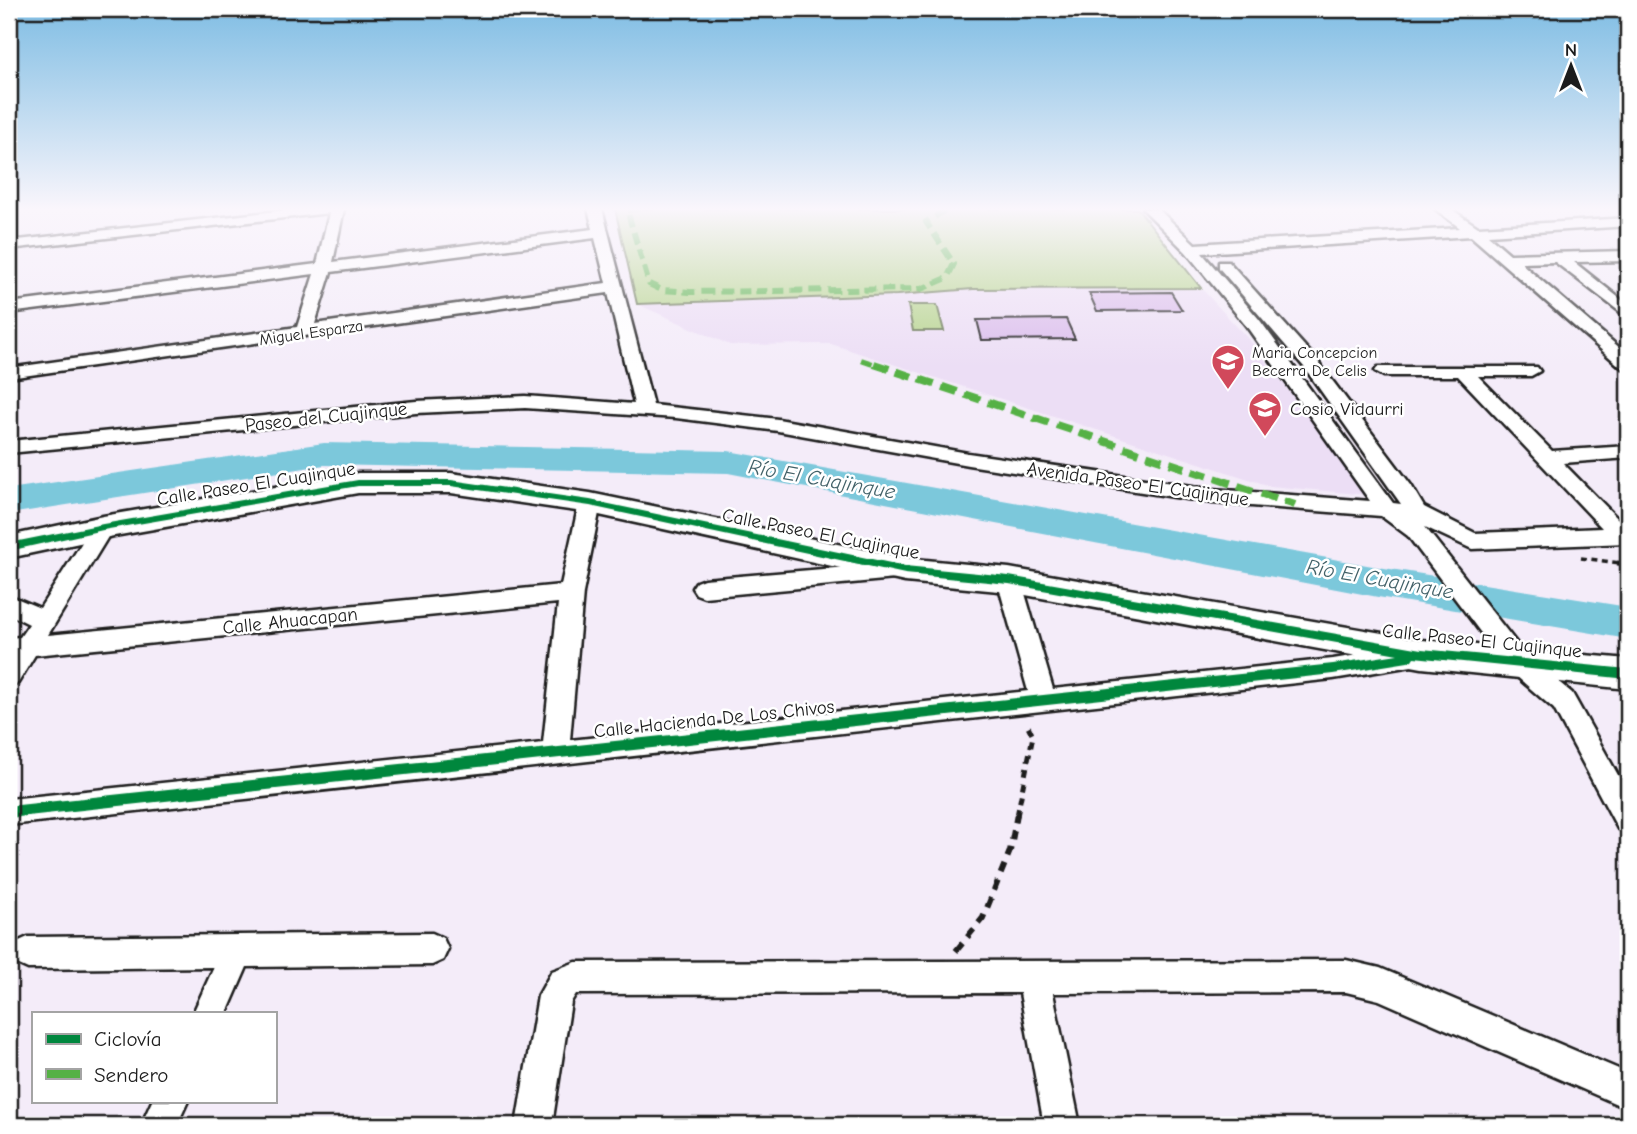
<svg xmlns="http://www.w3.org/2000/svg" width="1637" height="1134" viewBox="0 0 1637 1134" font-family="'Comic Neue',sans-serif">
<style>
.built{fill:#ecdef5}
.green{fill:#b6d48d;stroke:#697854;stroke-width:2}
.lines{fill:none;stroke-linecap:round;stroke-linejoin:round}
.river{fill:#7cc8db;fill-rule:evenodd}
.building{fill:#dbbeec;stroke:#1c1c1c;stroke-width:2}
.street-casing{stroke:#1c1c1c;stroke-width:5}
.secondary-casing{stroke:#1c1c1c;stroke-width:5}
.path-far2{stroke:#1c1c1c;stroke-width:3.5;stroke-dasharray:6 4.5;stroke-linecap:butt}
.path-far1{stroke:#1c1c1c;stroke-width:5;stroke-dasharray:8 6;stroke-linecap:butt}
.path{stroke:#1c1c1c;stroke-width:6;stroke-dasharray:10 8;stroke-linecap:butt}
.street{fill:#fff;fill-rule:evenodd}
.secondary{fill:#fff;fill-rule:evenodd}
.quiet-far1{stroke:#55b145;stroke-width:6;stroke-dasharray:12 6;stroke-linecap:butt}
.quiet{stroke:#55b145;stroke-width:8;stroke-dasharray:16 8;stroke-linecap:butt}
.cycleway-casing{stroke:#fff;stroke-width:5}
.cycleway{fill:#00873e;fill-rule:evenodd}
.labels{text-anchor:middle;stroke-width:5;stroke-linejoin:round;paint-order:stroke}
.far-street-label{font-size:16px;fill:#1c1c1c;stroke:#fff}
.far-poi-label{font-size:16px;fill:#1c1c1c;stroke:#fff;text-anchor:start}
.poi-label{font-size:19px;fill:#1c1c1c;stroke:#fff;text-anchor:start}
.street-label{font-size:19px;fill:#1c1c1c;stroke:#fff}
.water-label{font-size:21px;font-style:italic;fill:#426168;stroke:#fff}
</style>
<rect width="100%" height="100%" fill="#f4ecf9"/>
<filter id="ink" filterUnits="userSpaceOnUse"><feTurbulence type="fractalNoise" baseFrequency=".0143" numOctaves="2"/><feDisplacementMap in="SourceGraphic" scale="14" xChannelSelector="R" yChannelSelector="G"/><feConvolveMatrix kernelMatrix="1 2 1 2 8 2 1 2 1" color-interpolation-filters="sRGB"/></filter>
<g filter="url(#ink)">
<path class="built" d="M1201,288l50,54 118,153 -99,-9 -439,-142 -101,1 -93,-41 260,-9 76,-6z"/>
<path class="green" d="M615,209h523l63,79 -228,1 -76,6 -260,9z
M908,305h29l7,26h-31z"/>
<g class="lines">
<path class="river" d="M324,443l404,8 650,116 250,40v32l-250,-42 -650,-124 -404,-8 -315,49v-25z"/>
</g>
<path class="building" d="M1171,292l11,18 -85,1 -8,-18z
M1066,319l9,20 -93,1 -5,-20z"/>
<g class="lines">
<defs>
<path id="street" d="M296,209h48l-11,53 260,-33 -5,-20h14l51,196 125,14 190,34 245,36 157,12 -123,-174 -61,-75 -43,-43h15l37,35 265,-16 -25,-19h16l27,18 150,-9v8l-140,9 22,19 118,-3v10l-54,1 54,43v13l-73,-56 -34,1 107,92v14l-6,-1 -151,-132 -269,17 57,66 134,184 8,1 -97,-137 -85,-99v-6h10l87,97 95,126 13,22 51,26 127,-5 -144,-152h-74l-9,-5 3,-4h159l3,4 -9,5h-53l74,75 76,-5v12l-65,5 62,63 3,-1v18l-156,6 -47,-22 101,128 46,38 56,100v40l-10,-4 -64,-120 -46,-40 -100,-133 -27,-20 -168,-13 -245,-38 -190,-34 -102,-13 -151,-10 -109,5 -407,40v-12l407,-40 109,-5 109,8 -26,-111 -599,85v-10l288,-41 17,-53 -305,39v-10l308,-39 12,-51 -320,36v-8zM595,238l11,45 -291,41 16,-52z
M590,496l11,7 -18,90 -13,147 458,-49 -31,-111 4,-6 8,-2 8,2 4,6 32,109 280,-30 79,-13 9,3 3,7 -3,7 -9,3 -79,13 -1324,146v-26l534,-56 15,-140 -523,52 -17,28 -9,3v-48l11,-1 9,-13 -20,-10v-19l31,13 55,-86h16l3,5 -66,108 513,-50 18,-82z
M895,563l8,2 3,6 -3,6 -8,2 -191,18 -8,-3 -4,-6 4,-6 8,-3z
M432,933l11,5 5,11 -5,11 -11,5 -185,2 -20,46h-34l21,-46 -186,2 -11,-5 -5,-11 5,-11 11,-5z
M1346,960l34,8 248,105v36l-249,-109 -33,-8 -293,1 27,132h-36l-24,-132 -444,1 -5,8 -19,123h-36l22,-129 14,-25 24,-9z
M152,1101h36l-11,24h-36z"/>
<path id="secondary" d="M358,473h93l139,20 315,65 104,10 413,72 206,19v30l-206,-21 -413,-76 -104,-10 -315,-69 -139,-20h-93l-255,45 -94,20v-22l94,-20z"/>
</defs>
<use href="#street" class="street-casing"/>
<use href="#secondary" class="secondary-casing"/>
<path class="path-far2" d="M1581,558l47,6"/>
<path class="path-far1" d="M1617,563l11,1
M1017,816l16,-80 -7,-14"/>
<path class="path" d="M956,951l27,-33 27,-67 7,-37"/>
<use href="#street" class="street"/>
<use href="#secondary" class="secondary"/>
<path class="quiet-far1" d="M640,209l-13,1 22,74 13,6 28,2 231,-3 26,-11 7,-14 -28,-42 21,-13
M861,360l18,6"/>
<path class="quiet" d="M874,364l421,141"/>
<defs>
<path id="cycleway" d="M358,480h93l139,20 315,66 104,10 413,73 206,20v10l-214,-22 -2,3 -4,2 -75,12 -1324,144v-12l1324,-142 65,-10 -389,-70 -104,-10 -315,-68 -139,-20h-93l-255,44 -94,21v-8l94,-19z"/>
</defs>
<use href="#cycleway" class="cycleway-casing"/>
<use href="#cycleway" class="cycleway"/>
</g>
</g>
<linearGradient id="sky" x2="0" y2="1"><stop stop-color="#7dbce3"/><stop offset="0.57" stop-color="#faf6fc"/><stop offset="1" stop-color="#faf6fc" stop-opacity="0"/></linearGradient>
<rect width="1637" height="367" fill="url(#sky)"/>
<defs>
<symbol id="school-pin" viewBox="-11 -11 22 30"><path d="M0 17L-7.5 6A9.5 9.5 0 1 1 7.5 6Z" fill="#d1495b" stroke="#fff"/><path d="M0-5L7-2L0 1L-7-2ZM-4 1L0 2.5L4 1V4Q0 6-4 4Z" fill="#fff"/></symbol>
</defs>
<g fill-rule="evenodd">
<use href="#school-pin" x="1209" y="342" width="38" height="52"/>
<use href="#school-pin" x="1246" y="389" width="38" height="52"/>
</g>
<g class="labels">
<g class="far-street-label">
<text transform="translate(311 332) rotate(-8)" y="6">Miguel Esparza</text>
</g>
<g class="far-poi-label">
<text x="1252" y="358">Maria Concepcion<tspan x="1252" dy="18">Becerra De Celis</tspan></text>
</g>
<g class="poi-label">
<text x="1290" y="415">Cosio Vidaurri</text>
</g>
<g class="street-label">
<text transform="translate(326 416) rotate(-6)" y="7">Paseo del Cuajinque</text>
<text transform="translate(256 483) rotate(-9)" y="7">Calle Paseo El Cuajinque</text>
<text transform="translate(1138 483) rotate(8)" y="7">Avenida Paseo El Cuajinque</text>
<text transform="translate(821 533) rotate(11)" y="7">Calle Paseo El Cuajinque</text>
<text transform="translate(290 620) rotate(-6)" y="7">Calle Ahuacapan</text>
<text transform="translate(1482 640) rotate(6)" y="7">Calle Paseo El Cuajinque</text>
<text transform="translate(714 718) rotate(-6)" y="7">Calle Hacienda De Los Chivos</text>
</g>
<g class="water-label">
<text transform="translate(822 479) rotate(10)" y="7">Río El Cuajinque</text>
<text transform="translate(1380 579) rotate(10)" y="7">Río El Cuajinque</text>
</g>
</g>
<rect width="1637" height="1134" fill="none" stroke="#fff" stroke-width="35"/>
<rect x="18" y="18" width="1602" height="1099" fill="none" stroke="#1c1c1c" stroke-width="2.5" filter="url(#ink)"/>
<rect x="32" y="1012" width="245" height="91" fill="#ffffff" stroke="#a4a4a4" stroke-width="2"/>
<rect x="46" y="1034" width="35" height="10" fill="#00873e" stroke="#a4a4a4" stroke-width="2"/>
<text x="94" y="1046" font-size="21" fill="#1c1c1c">Ciclovía</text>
<rect x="46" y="1069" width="35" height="10" fill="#55b145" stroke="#a4a4a4" stroke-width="2"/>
<text x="94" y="1082" font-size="21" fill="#1c1c1c">Sendero</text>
<g transform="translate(1571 66)" stroke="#ffffff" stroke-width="5" paint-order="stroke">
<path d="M0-5L12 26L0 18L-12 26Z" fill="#1c1c1c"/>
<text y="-10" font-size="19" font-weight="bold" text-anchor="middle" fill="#1c1c1c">N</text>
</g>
</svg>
